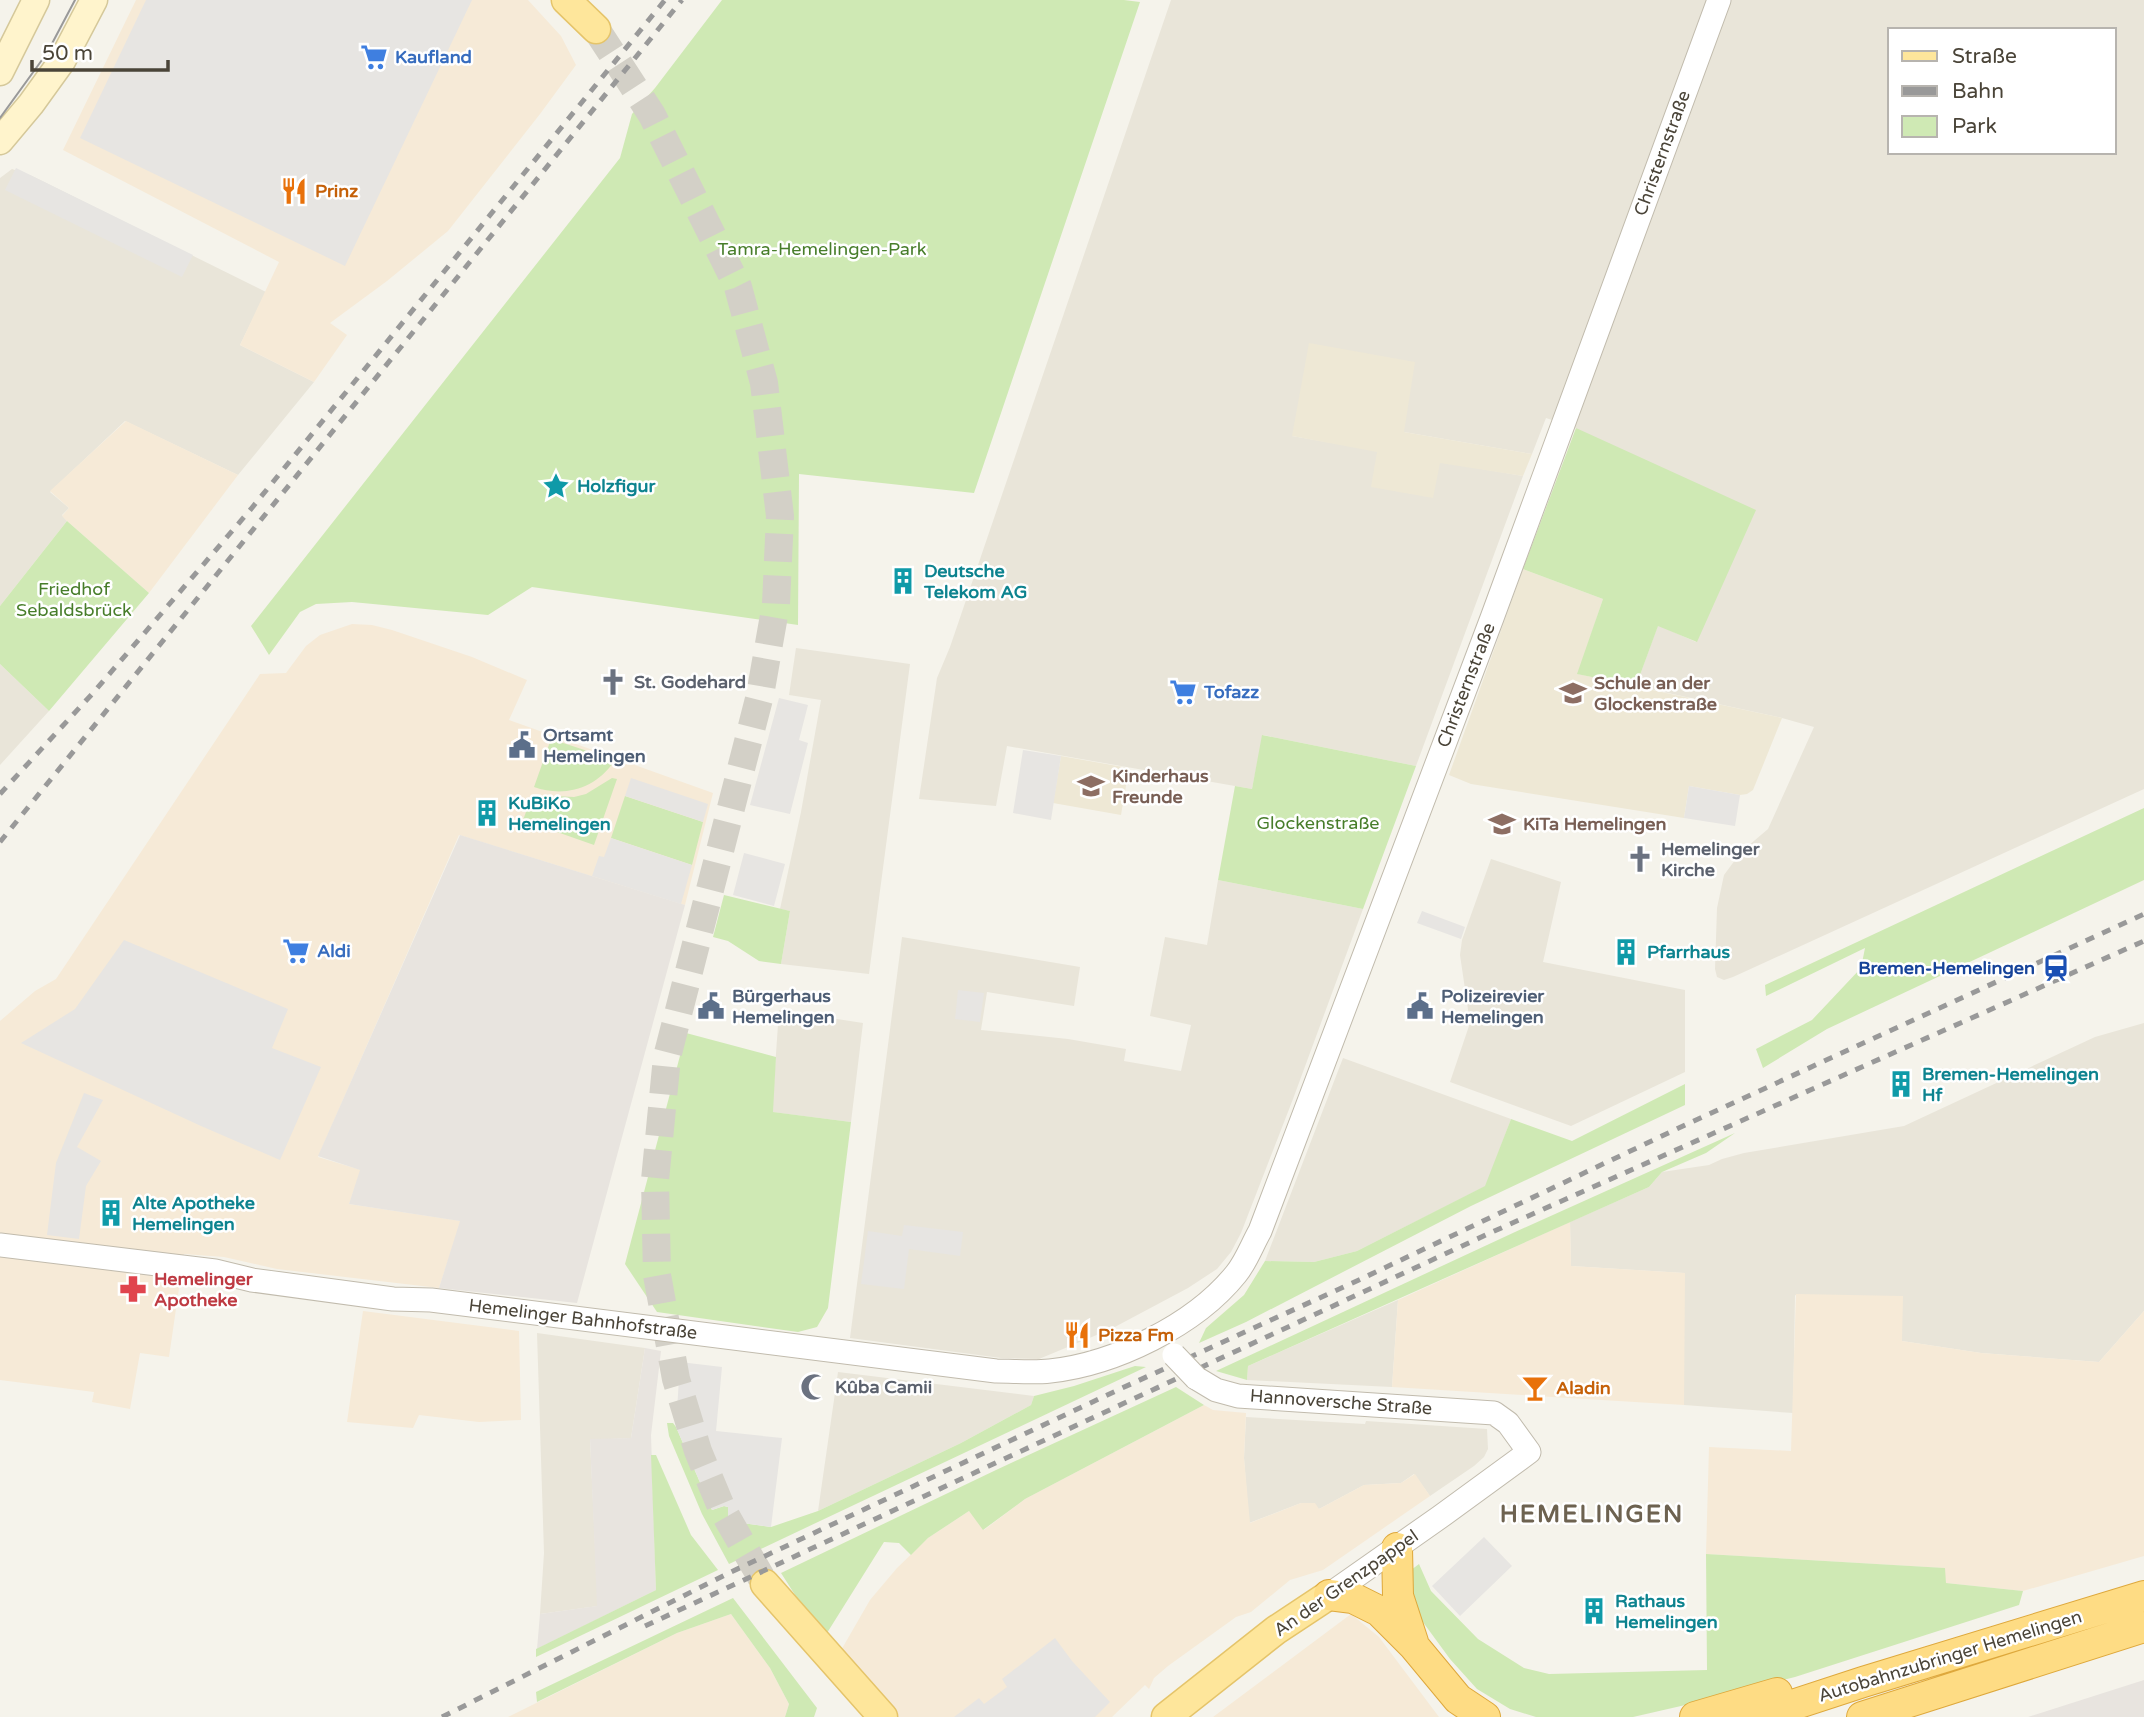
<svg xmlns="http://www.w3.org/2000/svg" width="2144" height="1717" viewBox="0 0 2144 1717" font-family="'Varela Round',sans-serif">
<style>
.residential{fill:#e9e5d9;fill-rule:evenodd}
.commercial{fill:#f6ead7}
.industrial{fill:#e8e4df}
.education{fill:#eee8d5}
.green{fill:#cfe9b4}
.parking{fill:#e7e5e2}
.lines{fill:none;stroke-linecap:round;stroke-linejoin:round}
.primary-tunnel{stroke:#d3d0c7;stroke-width:28;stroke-dasharray:28 14;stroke-linecap:butt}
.tertiary-casing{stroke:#c1bbad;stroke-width:25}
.secondary-casing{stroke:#d5c89a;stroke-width:29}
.primary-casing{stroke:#e5c46a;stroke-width:31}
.trunk-casing{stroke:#dea83c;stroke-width:32}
.tertiary{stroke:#fff;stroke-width:23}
.secondary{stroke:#fff4cc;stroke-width:26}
.primary{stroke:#fee69b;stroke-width:28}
.trunk{stroke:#fedc84;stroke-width:30}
.tram{stroke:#999;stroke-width:2}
.rail{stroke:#999;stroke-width:5;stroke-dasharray:9 9;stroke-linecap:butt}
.tertiary-bridge-casing{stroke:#c1bbad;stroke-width:25;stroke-linecap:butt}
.tertiary-bridge{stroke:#fff;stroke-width:23}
.labels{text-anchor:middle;stroke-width:5;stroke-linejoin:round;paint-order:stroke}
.shop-label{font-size:18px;font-weight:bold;fill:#366cbe;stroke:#fff;text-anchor:start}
.street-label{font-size:18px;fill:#4a4438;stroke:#fff}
.food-label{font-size:18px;font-weight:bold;fill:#c56008;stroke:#fff;text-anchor:start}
.park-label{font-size:18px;fill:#477d2a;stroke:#fff}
.culture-label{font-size:18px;font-weight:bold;fill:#0d838f;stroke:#fff;text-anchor:start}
.worship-label{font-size:18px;font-weight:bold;fill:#5b616d;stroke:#fff;text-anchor:start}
.education-label{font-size:18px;font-weight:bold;fill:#785e54;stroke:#fff;text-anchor:start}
.service-label{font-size:18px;font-weight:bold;fill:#4e5e75;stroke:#fff;text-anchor:start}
.transit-label{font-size:18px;font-weight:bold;fill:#164399;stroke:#fff;text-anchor:end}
.health-label{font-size:18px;font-weight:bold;fill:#be3a42;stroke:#fff;text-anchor:start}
.district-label{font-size:24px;font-weight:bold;letter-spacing:2px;fill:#6d6250;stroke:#fff}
</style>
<rect width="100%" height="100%" fill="#f5f3eb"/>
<path class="residential" d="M1171,0h973v789l-411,188 -9,3 -7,-3 -2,-8 2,-61 7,-33 17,-23 27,-23 46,-102 -32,-9 -146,-32 22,-61 38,17 -120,-214 -30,-10 -14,36 -128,-22 -112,4 231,40 -107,290 -153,-31 -11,54 -245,-43 -11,60 -77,-7 18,-121 13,-31zM1890,30h224v122h-224z
M12,169l20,7 234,116 -26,53 74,37 -76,93 -113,-54 -75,71 19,16 -7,7 5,6 -67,85v-428z
M796,648l114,16 -41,310 -88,-10 9,-53 -10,-2 21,-97 20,-112 -32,-5z
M0,664l49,47 -49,54z
M1491,859l70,23 -18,80 142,28v82l-114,54 -121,-44 20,-59 -10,-68 2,-15z
M1218,880l145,29 -70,190 -52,134 -10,19 -14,17 -29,19 -77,41 -72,30 -38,-1 -151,-20 52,-401 178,30 -6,39 -87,-14 -6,38 87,9 58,10 -2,12 57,10 10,-46 -41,-9 15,-79 42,8z
M779,1010l84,13 -12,99 -79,-10z
M2144,1023v288l-45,51 -118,-9 -79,-12 -107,-46 -2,118 -109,-8v-132l-113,-7 -1,-44 79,-35 13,-15 47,-7 13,-6 22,-6 160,-27 191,-89z
M1343,1058l168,61 -25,67 -129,65 -43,11 -49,-1z
M1398,1300l-6,87 -145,-7 1,-14z
M537,1333l108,15 -14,90 -41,2 8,166 -58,8 4,-61z
M838,1372l196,24 -3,9 -70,38 -143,68z
M1246,1417l119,7 1,-3 121,8 1,20 -4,8 -10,9 -44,30 -16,-22 -13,9 -37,2 -45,24 -18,-6 -52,20 -5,-65z"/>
<path class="commercial" d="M136,0h392l33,36 15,29 -36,49 -92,117 -61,50 -57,42 17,12 -33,47 -74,-37 39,-83 -216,-112z
M126,421l112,54 -89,118 -82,-72 -5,-5 7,-8 -19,-17z
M352,624l20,1 20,5 80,27 55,23 -18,40 204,73 -28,112 -226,-70 -141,322 43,13 -12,34 112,17 -22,67 -162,-19 -53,-12 -40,-3 -15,103 -29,-4 -10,56 -38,-7 2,-10 -94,-12v-359l35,-30 21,-12 204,-305 26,-1 20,-27 14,-11z
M1570,1222l1,44 114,7 -1,132 -292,-18 6,-87z
M1796,1294l107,2 -1,45 79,12 118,9 45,-51v245l-121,35 -77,-8 -2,-15 -238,-14 3,-107 82,4z
M363,1311l156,20 2,89 -42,2 -60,-7 -6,13 -66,-6z
M1204,1405l9,5 33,3 -2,45 6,65 51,-20h14l4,6 45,-24 37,-2 14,-9 15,22 -107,74 -33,10 -39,32 -15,5 -68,49 -14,12 -5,11 -4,-4 -33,32h-215l-57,-65 30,-52 27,-32 31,-30 41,-27 15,19 41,-31z
M731,1614l39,54 19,36 -4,13h-277l169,-84z
M1351,1614l28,23 60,80h-226z"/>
<path class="industrial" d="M460,835l225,70 -108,398 -138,-15 21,-67 -111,-17 11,-34 -42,-14z
M645,1348l16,3 -10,84 5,155 -119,59 3,-35 57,-8 -7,-167 41,-1z
M2144,1680v37h-116z"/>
<path class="education" d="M1309,343l106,19 -11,70 128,22 -9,22 -83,-13 -7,35 -62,-11 6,-35 -85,-16z
M1523,569l80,30 -25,75 204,44 -29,72 -6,4 -7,1 -51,-9 -5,32 -213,-34 -22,-9z
M1061,756l68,12 -8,47 -68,-12z"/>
<path class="green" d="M722,0h402l16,2 -166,491 -175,-19 -1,151 -266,-38 -44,28 -136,-13 -36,2 -16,8 -31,43 -18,-29 369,-468 12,-44 23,-26z
M1576,428l180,82 -59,132 -39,-16 -22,60 -59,-12 26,-75 -80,-30z
M67,521l82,72 -100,118 -49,-47v-58z
M1262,735l154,31 -53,143 -145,-29 17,-94 17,3z
M551,739l64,21c-18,28 -50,38 -81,27z
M612,778l5,1 -23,66 -71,-25 9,-24 3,-1 39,2 12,-3z
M625,796l78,26 -11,43 -81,-27z
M2144,808v72l-317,149 -64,39 -7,-19 56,-29 49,-52 4,-20 -99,48 -1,-11z
M724,895l66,16 -9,53 -22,-3 -31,-20 -15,-4z
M686,1033l90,24 -3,55 78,10 -23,186 -11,19 -19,5 -141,-20 -32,-48z
M1685,1084v21l-214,101 -225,116 -47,21 7,-15 38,-33 21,-34 49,1 43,-11 128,-65 26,-67 61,22z
M1735,1133l-29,20 -44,19 -13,15 -401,179 -1,14 -31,-9 299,-139z
M1135,1366l11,1 -417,197 -27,-50 -33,-78 -2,-13h6l3,4 36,83 12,-4 4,1v14l43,6 47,-16 143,-68 70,-38 3,-9 40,-10z
M1176,1387l28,18 -179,94 -42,31 -14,-19 -41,27 -17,17 -12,-12 -15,-1 -57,91 -28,-32 -18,-28 215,-103z
M651,1455h5l35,80 27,35 -182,87v-8l120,-59z
M1706,1554l239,14 1,15 77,8 -4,14 -224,72 -114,29 -48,11h-97l-26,-8 -33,-20 -27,-30 -41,-56 -2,-30 12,-9 12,27 47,48 46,29 25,6 158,-4z
M733,1598l84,110 -3,9h-29l4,-13 -19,-36 -39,-54 -54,19 -140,69 -1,-10z"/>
<path class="parking" d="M146,0h326l-127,266 -265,-128z
M16,168l177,87 -11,22 -177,-87z
M779,698l29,7 -9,35 9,3 -18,71 -40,-9z
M1023,750l38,6 -10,64 -38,-7z
M631,778l77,26 -5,18 -78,-26z
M1689,786l51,9 -5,31 -51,-8z
M611,838l81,27 -11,39 -89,-28 7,-20 5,1z
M744,853l41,11 -11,42 -41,-11z
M1422,911l43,16 -4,12 -44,-16z
M124,940l164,69 -16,39 49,19 -41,93 -79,-34 -180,-83 54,-34z
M958,990l26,3 -4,29 -25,-3z
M84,1093l19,7 -26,47 24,14 -15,25 -7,53 -32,-4 9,-72z
M904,1225l59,7 -3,24 -51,-7 -5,40 -43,-5 7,-53 34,5z
M680,1362l42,5 -6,64 66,7 -11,89 -43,-6v-14l-4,-1 -12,4 -36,-83z
M1484,1537l28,29 -52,50 -28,-30z
M1055,1638l17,23 38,41 -15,15h-141l25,-19 5,6 23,-17 -5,-8z"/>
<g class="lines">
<path class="primary-tunnel" d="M596,29l56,86 86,172 26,96 16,133 -4,88 -16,91 -93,362 -12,123 2,95 19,104 22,72 24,58 43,75"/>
<defs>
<path id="tertiary" d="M0,1245l215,26 37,9 141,19 38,1 565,71c18,0 36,2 54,0 65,-7 145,-46 186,-97 10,-12 16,-29 24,-43l232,-613 227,-618
M1196,1378l20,12 22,6 256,17 14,10 21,29 -89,65 -111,78"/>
<path id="secondary" d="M0,72l36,-72
M0,141l31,-37 31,-43 32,-61"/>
<path id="primary" d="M566,0l30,29
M765,1584l118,133
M1166,1717l110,-87 53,-35"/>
<path id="trunk" d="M1397,1548l1,48 15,46
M1329,1595l24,3 26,13 35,35 44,53 27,18
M1695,1717l82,-24
M1756,1717l107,-35 281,-86
M1862,1717l282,-90"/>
</defs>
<use href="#tertiary" class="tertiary-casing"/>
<use href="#secondary" class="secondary-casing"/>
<use href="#primary" class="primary-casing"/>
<use href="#trunk" class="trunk-casing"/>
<use href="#tertiary" class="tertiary"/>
<use href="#secondary" class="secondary"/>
<use href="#primary" class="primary"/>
<use href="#trunk" class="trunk"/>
<path class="tram" d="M0,118l47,-65 28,-53"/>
<path class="rail" d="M0,794l93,-101 158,-184 414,-509
M0,842l682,-842
M645,1626l845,-393 654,-292
M442,1717l289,-145 389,-183 241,-110 322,-153 461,-212"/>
<defs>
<path id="tertiary-bridge" d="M1174,1355l22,23"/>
</defs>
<use href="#tertiary-bridge" class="tertiary-bridge-casing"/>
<use href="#tertiary-bridge" class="tertiary-bridge"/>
</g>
<defs>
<symbol id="supermarket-bare" viewBox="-9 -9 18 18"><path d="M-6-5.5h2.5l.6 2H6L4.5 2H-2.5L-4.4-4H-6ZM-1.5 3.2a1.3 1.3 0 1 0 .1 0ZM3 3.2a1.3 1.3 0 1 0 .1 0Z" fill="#3f7fe0" stroke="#fff" stroke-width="2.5" paint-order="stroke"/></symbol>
<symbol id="restaurant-bare" viewBox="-9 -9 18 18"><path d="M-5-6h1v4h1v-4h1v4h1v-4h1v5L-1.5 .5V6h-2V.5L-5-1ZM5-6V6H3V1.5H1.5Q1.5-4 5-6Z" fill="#e8710a" stroke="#fff" stroke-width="2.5" paint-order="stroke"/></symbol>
<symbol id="sight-bare" viewBox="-9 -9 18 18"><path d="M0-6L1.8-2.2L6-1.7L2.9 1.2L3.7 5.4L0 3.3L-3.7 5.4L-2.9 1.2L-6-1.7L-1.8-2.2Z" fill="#0f9aa8" stroke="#fff" stroke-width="2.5" paint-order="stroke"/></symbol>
<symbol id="building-bare" viewBox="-9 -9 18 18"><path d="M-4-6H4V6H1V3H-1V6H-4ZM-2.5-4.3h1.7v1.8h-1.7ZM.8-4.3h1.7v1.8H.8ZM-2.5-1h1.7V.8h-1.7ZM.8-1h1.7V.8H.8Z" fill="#0f9aa8" stroke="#fff" stroke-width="2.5" paint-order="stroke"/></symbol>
<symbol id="church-bare" viewBox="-9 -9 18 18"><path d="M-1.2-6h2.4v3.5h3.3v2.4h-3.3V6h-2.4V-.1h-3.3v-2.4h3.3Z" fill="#6b7280" stroke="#fff" stroke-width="2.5" paint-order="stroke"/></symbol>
<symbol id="school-bare" viewBox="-9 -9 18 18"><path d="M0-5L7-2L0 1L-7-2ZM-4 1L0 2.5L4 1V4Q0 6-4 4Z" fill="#8d6e63" stroke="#fff" stroke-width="2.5" paint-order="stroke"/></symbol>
<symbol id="civic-bare" viewBox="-9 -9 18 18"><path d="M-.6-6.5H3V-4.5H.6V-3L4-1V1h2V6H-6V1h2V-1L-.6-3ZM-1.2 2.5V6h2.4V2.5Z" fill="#5c6f8a" stroke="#fff" stroke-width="2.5" paint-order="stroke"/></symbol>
<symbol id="station-bare" viewBox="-9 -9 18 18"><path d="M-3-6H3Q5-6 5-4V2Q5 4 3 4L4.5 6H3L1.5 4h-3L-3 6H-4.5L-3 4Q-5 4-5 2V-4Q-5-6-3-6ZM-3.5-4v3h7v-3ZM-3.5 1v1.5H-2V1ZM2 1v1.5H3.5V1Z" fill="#1a4fb4" stroke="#fff" stroke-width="2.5" paint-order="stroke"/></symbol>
<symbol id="pharmacy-bare" viewBox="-9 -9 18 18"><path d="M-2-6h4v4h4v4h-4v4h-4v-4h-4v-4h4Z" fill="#e0444e" stroke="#fff" stroke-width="2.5" paint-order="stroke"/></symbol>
<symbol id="mosque-bare" viewBox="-9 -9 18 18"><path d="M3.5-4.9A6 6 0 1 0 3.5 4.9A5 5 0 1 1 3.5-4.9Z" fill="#6b7280" stroke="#fff" stroke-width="2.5" paint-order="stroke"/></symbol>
<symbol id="bar-bare" viewBox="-9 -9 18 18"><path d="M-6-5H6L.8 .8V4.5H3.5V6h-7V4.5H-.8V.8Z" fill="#e8710a" stroke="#fff" stroke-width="2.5" paint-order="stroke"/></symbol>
</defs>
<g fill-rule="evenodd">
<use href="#supermarket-bare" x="355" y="38" width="38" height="38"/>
<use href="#restaurant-bare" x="275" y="172" width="38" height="38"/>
<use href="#sight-bare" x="537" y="467" width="38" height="38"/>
<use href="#building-bare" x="884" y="562" width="38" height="38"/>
<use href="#church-bare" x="594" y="663" width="38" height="38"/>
<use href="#supermarket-bare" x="1164" y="673" width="38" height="38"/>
<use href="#school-bare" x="1554" y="674" width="38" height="38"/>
<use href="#civic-bare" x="503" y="726" width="38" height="38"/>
<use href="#school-bare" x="1072" y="767" width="38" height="38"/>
<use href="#building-bare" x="468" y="794" width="38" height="38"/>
<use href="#school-bare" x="1483" y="805" width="38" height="38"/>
<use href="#church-bare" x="1621" y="840" width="38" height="38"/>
<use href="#supermarket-bare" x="277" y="932" width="38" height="38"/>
<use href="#building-bare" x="1607" y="933" width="38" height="38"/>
<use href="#station-bare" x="2037" y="949" width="38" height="38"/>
<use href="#civic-bare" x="692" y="987" width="38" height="38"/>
<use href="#civic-bare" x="1401" y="987" width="38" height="38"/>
<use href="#building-bare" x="1882" y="1065" width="38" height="38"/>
<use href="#building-bare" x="92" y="1194" width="38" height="38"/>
<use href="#pharmacy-bare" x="114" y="1270" width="38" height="38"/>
<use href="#restaurant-bare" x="1058" y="1316" width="38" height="38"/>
<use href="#mosque-bare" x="795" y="1368" width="38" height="38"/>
<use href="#bar-bare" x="1516" y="1369" width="38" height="38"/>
<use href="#building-bare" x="1575" y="1592" width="38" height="38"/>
</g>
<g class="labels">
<g class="shop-label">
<text x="395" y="63">Kaufland</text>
<text x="1204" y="698">Tofazz</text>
<text x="317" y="957">Aldi</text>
</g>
<g class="street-label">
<text transform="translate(1662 153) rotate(-70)" y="6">Christernstraße</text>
<text transform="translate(1466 685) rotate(-69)" y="6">Christernstraße</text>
<text transform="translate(583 1319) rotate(7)" y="6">Hemelinger Bahnhofstraße</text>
<text transform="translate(1341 1402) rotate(4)" y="6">Hannoversche Straße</text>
<text transform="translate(1346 1583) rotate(-35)" y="6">An der Grenzpappel</text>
<text transform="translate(1950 1656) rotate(-17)" y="6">Autobahnzubringer Hemelingen</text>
</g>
<g class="food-label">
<text x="315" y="197">Prinz</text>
<text x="1098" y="1341">Pizza Fm</text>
<text x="1556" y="1394">Aladin</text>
</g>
<g class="park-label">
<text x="822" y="255">Tamra-Hemelingen-Park</text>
<text x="74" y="595">Friedhof<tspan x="74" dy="21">Sebaldsbrück</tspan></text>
<text x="1318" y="829">Glockenstraße</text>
</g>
<g class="culture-label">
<text x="577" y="492">Holzfigur</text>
<text x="924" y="577">Deutsche<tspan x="924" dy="21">Telekom AG</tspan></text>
<text x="508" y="809">KuBiKo<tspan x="508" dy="21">Hemelingen</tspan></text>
<text x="1647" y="958">Pfarrhaus</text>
<text x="1922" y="1080">Bremen-Hemelingen<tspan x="1922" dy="21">Hf</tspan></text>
<text x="132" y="1209">Alte Apotheke<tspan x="132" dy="21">Hemelingen</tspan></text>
<text x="1615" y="1607">Rathaus<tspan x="1615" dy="21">Hemelingen</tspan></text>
</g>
<g class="worship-label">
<text x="634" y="688">St. Godehard</text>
<text x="1661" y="855">Hemelinger<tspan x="1661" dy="21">Kirche</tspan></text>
<text x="835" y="1393">Kûba Camii</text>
</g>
<g class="education-label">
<text x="1594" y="689">Schule an der<tspan x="1594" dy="21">Glockenstraße</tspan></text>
<text x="1112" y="782">Kinderhaus<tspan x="1112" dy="21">Freunde</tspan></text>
<text x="1523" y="830">KiTa Hemelingen</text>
</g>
<g class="service-label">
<text x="543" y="741">Ortsamt<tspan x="543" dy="21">Hemelingen</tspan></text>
<text x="732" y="1002">Bürgerhaus<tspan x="732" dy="21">Hemelingen</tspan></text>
<text x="1441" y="1002">Polizeirevier<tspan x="1441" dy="21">Hemelingen</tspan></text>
</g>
<g class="transit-label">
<text x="2035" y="974">Bremen-Hemelingen</text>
</g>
<g class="health-label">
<text x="154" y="1285">Hemelinger<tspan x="154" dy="21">Apotheke</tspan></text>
</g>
<g class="district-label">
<text x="1592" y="1522">HEMELINGEN</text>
</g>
</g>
<rect x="1888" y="28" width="228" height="126" fill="#ffffff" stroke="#b7b4af" stroke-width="2"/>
<rect x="1902" y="51" width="35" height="10" fill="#fee69b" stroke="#b7b4af" stroke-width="2"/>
<text x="1952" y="63" font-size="21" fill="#4a4438">Straße</text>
<rect x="1902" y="86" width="35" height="10" fill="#999999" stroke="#b7b4af" stroke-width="2"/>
<text x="1952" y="98" font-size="21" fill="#4a4438">Bahn</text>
<rect x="1902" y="116" width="35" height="21" fill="#cfe9b4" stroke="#b7b4af" stroke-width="2"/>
<text x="1952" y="133" font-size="21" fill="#4a4438">Park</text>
<path d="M32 60v10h136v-10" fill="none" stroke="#4a4438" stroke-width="3.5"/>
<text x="42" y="60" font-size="21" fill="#4a4438" stroke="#ffffff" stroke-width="5" paint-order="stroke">50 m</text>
</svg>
